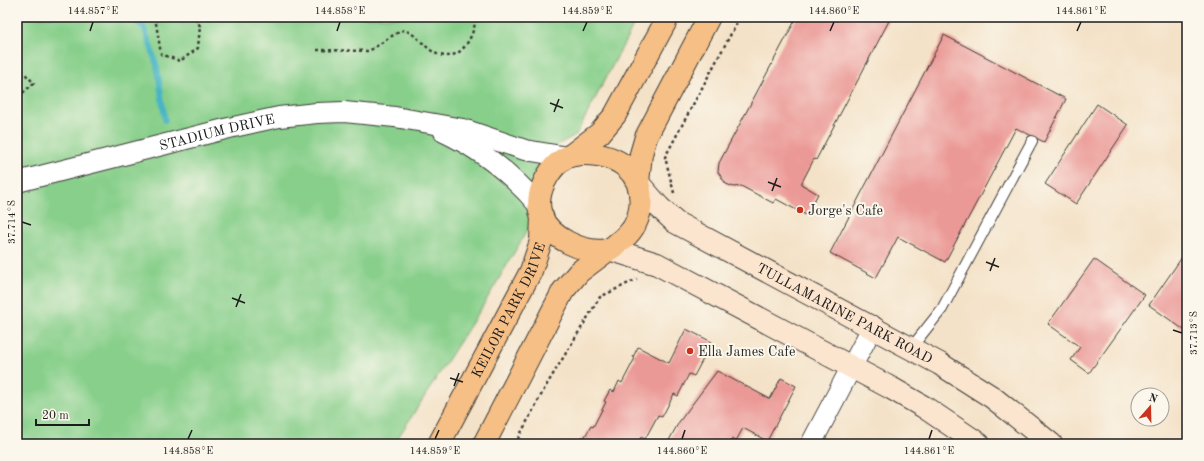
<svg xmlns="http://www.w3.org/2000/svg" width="1204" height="461" viewBox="0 0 1204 461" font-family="'Old Standard TT',serif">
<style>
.green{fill:#87cf8a;stroke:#527653}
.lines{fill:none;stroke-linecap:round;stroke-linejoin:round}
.stream{stroke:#48b5c4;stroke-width:5.5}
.building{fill:#eb9996}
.lane-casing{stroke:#3c3a36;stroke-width:12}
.street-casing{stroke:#3c3a36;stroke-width:22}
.secondary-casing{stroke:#3c3a36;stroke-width:24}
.primary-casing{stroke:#3c3a36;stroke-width:24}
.path{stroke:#3c3a36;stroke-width:2.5;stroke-dasharray:3 3;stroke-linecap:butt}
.lane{stroke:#fff;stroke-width:10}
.street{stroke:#fff;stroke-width:20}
.secondary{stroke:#fbe5cf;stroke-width:22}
.primary{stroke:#f5bf86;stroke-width:22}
.ticks{fill:none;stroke:#1c1c1c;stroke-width:1.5}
.poi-dot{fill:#c8321e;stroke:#fbf7ec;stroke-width:1.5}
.labels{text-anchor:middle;stroke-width:4;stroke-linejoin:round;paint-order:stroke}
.street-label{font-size:14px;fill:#1c1c1c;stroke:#fbf7ec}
.poi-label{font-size:14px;fill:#1c1c1c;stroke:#fbf7ec;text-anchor:start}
.neatline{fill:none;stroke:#1c1c1c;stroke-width:1.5}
.ticks-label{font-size:10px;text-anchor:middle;fill:#1c1c1c}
</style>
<rect width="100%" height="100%" fill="#fbf7ec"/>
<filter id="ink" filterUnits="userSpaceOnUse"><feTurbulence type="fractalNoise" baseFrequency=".025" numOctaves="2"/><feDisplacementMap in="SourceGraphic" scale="8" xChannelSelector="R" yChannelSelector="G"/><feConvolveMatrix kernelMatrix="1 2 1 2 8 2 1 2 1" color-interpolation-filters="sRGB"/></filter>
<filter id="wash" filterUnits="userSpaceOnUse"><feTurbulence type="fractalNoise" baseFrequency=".012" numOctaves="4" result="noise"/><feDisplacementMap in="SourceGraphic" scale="16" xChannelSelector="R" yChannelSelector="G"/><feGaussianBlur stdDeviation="0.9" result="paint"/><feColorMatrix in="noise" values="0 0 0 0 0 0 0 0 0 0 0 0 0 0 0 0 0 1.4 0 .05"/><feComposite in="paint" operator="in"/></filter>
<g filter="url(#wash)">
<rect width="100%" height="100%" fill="#f4e2c8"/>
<path class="green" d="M17,17h621l-62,118 -17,9 -18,17 -10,23 -3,13 3,27 -47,80 -90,140h-377z"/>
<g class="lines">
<path class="stream" d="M127,17l17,10 13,39 8,54"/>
</g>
<g id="blocks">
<path class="building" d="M797,17h94l-75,143 -2,-1 -13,25 17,10 -12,21 -30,-16 -3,4 -32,-17 -7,1 -8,-3 -8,-12 1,-9z
M944,35l122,64 -22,43 -28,-14 -71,134 -47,-25 -22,41 -46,-25z
M1097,104l31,21 -52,79 -31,-20z
M1187,250v82l-38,-27z
M1094,259l51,36 -56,78 -18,-13 9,-13 -32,-23z
M686,329l26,13 -18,34 -5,-2 -11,22 -4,-2 -12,23 -4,-2 -13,24 -4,-2 -4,7h-59l4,-7 2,1 7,-12 2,1 13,-25 -2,-1 6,-11 4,2 5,-11 3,2 13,-25 -2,-1 5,-10 31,16z
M717,371l53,28 11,-21 15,8 -29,55 -24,-13 -7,13 -4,-2 -3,5h-62l12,-22z"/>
</g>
</g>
<g filter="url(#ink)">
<use href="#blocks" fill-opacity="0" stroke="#3c3a36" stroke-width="1"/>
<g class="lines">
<defs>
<path id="lane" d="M911,348l31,-39 90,-168"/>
<g id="street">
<path d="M444,132c38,18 69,43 96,75"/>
<path id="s1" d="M17,182l212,-54 50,-11 38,-4 27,-1 51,5 68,12 62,21 43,7"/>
<path d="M811,444l62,-118"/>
</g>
<g id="secondary">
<path id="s2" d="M639,184l20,23 16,15 265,142 52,33 59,47"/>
<path d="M609,249l48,15 234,124 33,19 55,37"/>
</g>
<g id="primary">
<path d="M584,154c34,0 61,18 56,55 -2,13 -9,25 -20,32 -4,3 -8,8 -13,9 -23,4 -58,-12 -66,-35 -7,-21 8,-50 28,-59 5,-1 11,-2 15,-2z"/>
<path d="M570,156l30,-23 15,-18 53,-98"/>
<path d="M638,182l3,-28 5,-17 63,-120"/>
<path id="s3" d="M439,444l92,-173 10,-30 1,-25"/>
<path d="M484,444l79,-153 16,-19 29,-22"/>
</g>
</defs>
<use href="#lane" class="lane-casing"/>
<use href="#street" class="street-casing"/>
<use href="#secondary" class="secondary-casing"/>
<use href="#primary" class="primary-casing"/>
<path class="path" d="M155,17l6,37 19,7 18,-13 2,-22 -5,-9
M317,50l52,1 26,-17 9,-4c14,4 22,21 36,25 23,6 34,-20 36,-38
M17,66l17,17 -17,15
M674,193l-9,-36 75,-140
M515,444l31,-58 54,-89 37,-18"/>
<use href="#lane" class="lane"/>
<use href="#street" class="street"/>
<use href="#secondary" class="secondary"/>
<use href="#primary" class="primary"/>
</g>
</g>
<path class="ticks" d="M90,31l3,-9M337,31l3,-9M583,31l4,-9M830,31l4,-9M1077,31l4,-9M550,103l13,5M554,112l5,-13M768,182l13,5M772,191l5,-13M22,222l9,3M986,262l13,5M990,271l5,-13M232,298l13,5M236,307l5,-13M1173,330l9,3M450,378l13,4M454,386l5,-13M188,439l4,-9M435,439l4,-9M682,439l3,-9M929,439l3,-9"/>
<g class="poi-dot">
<circle cx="800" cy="210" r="4"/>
<circle cx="690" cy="351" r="4"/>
</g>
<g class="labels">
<g class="street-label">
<text dy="5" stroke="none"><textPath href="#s1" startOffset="206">STADIUM DRIVE</textPath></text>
<text dy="5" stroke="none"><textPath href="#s3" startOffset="151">KEILOR PARK DRIVE</textPath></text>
<text dy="5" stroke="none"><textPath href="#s2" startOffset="245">TULLAMARINE PARK ROAD</textPath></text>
</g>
<g class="poi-label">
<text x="808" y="215">Jorge's Cafe</text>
<text x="698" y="356">Ella James Cafe</text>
</g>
</g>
<rect width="1204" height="461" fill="none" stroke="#fbf7ec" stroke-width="44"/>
<g transform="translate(1150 407) rotate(20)"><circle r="19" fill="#fbf7ec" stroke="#a29f99"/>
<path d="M0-3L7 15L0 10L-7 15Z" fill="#c8321e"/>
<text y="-6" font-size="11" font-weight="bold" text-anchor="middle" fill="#1c1c1c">N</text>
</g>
<path d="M36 419v6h53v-6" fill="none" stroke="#1c1c1c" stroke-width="2"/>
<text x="42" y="419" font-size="12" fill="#1c1c1c" stroke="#fbf7ec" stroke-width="3" paint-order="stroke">20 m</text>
<rect x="22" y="22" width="1160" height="417" class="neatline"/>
<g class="ticks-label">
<text x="93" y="14">144.857°E</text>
<text x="340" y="14">144.858°E</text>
<text x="587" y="14">144.859°E</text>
<text x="834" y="14">144.860°E</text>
<text x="1081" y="14">144.861°E</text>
<text transform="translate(11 222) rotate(-90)" y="4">37.714°S</text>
<text transform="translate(1193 333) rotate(-90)" y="4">37.713°S</text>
<text x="188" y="454">144.858°E</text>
<text x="435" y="454">144.859°E</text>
<text x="682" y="454">144.860°E</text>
<text x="929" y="454">144.861°E</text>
</g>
</svg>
